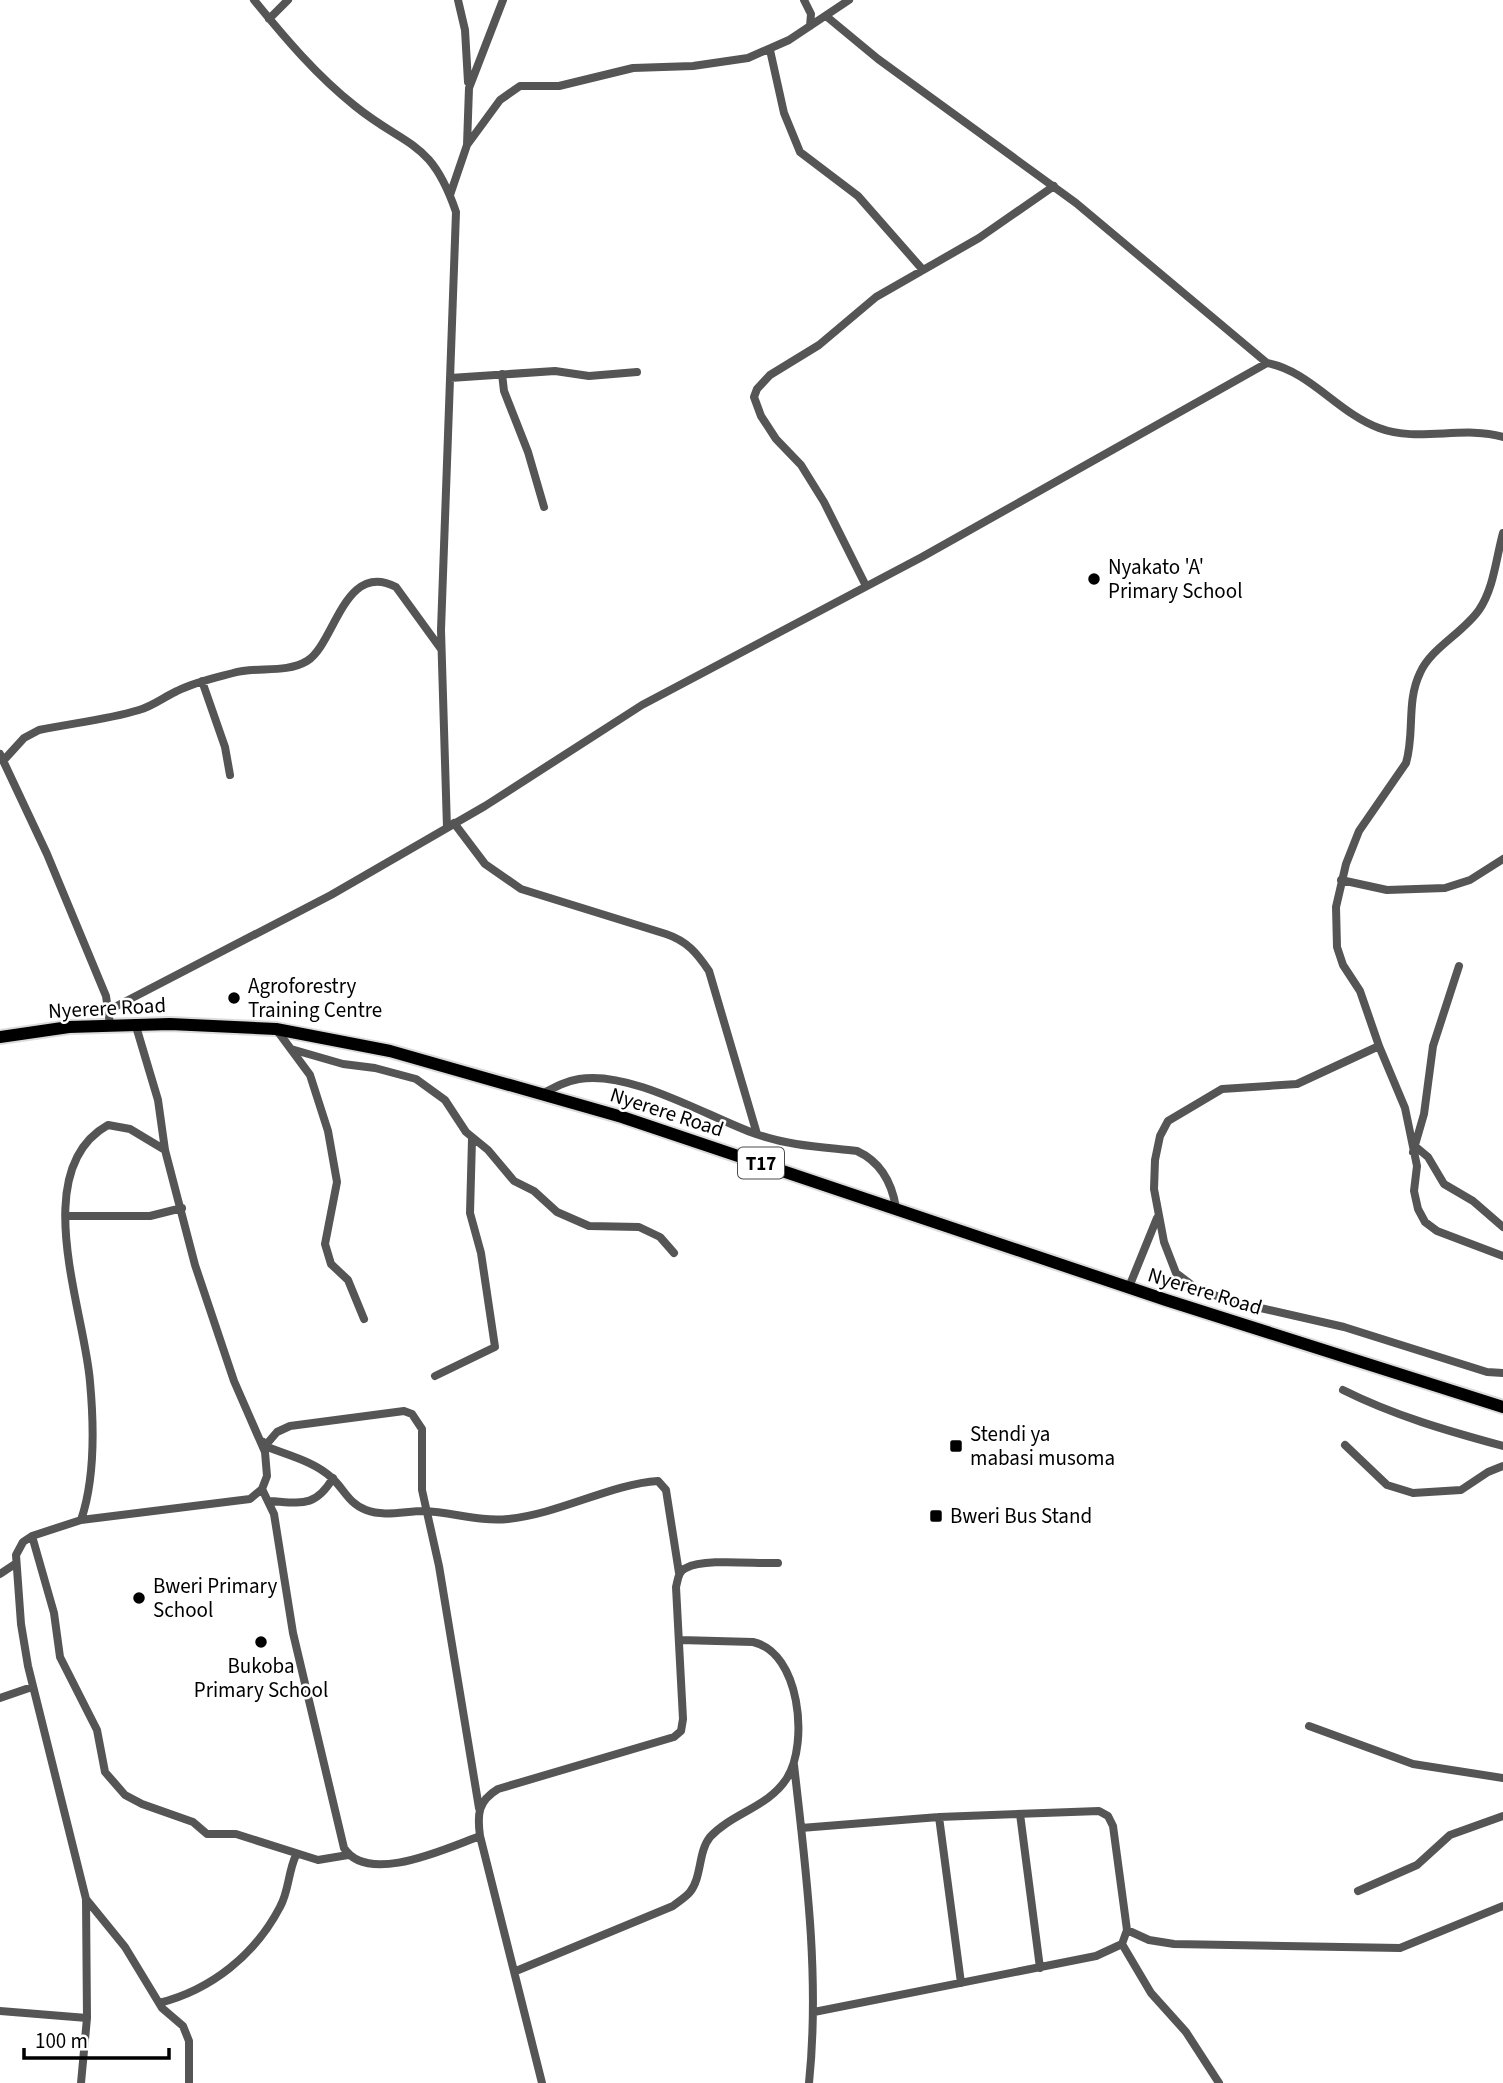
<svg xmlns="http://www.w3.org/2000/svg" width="1503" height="2083" viewBox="0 0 1503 2083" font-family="'Source Sans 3',sans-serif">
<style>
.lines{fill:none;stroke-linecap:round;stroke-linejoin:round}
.primary-casing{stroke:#dbdbdb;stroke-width:16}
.street{stroke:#555;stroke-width:8}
.primary{stroke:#000;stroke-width:12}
.poi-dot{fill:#000;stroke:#fff;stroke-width:2.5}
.labels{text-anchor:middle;stroke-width:5;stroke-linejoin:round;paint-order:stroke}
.shield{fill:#fff;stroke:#4c4c4c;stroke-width:2}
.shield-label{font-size:19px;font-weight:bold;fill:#000}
.poi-label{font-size:21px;fill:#000;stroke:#fff;text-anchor:start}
.street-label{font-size:21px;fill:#000;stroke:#fff}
</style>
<rect width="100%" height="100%" fill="#fff"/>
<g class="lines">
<defs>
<path id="primary" d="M0,1037l69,-10 101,-3 106,5 114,22 232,66 544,183 337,107"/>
</defs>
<use href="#primary" class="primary-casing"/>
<path class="street" d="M254,0c30,37 63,76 101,106 52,42 76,33 101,106l-15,418 6,198
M458,0l7,30 3,52
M804,0l7,14 -1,12
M826,16l52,43 198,144 191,160
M269,19l19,-19
M770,50l14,63 16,39 58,44 65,74
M467,145l33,-45 20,-14h39l74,-18 60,-2 55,-8 41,-18 60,-40
M450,195l17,-50 2,-57 34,-88
M502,374l2,17 24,61 16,55
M450,378l105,-7 34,5 48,-4
M1503,533c-7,25 -9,55 -24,77 -16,23 -48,38 -59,63 -14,29 -5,60 -14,90l-47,68 -13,33 -10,43 1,40 6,18 17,26 19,55 26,62 12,58 -3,25 4,18 7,13 12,9 66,25
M866,586l-42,-84 -23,-37 -25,-26 -15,-23 -7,-19 3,-8 13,-14 49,-30 57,-48 103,-59 75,-52
M202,681l23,66 5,28
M0,754l47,100 59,142 4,28
M3,761l21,-23 15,-8c33,-7 67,-10 100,-20 14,-4 25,-13 38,-19 18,-9 37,-13 56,-18 24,-7 52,1 74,-12 28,-17 37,-101 89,-74l45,62
M454,823l31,41 36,25 145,45c21,7 31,19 43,37l48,163
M1341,880l46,10 58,-2 25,-8 33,-21
M109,1010l222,-115 154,-89 157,-101 280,-148 345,-194c43,8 71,50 112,65 39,15 84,-3 124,9
M276,1029l34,46 18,56 9,51 -12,62 6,20 17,16 16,39
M1379,1046l-82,38 -75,5 -54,32 -8,15 -5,24 -1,29 10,53 12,31 21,16 37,13 110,25 143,45 16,1
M291,1049l52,15 32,4 41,11 29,21 21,32 22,18 26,31 20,10 23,21 32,14 50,1 21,10 14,16
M544,1093c11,-6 22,-12 35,-14 52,-9 129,38 177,55 34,12 66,13 101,17 24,11 35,32 39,57
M1416,1147l12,10 16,27 29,17 30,26
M1413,1152l11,-38 9,-68 26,-80
M66,1216h84l32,-8
M1129,1287l28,-69
M435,1376l60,-29 -14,-94 -11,-40 2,-74
M1343,1390c52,26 105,41 160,56
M263,1442l2,4c22,9 49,15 67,32 12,11 17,26 34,32 18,7 39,1 58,1 28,1 55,11 84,8 51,-5 103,-35 150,-38l8,9 13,83
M1345,1445l42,40 26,8 48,-3 27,-18 15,-6
M265,1446l12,-14 13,-6 114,-15 8,3 10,15v61l17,76 40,242
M262,1489l12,25 19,119 51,215c24,38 105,-1 136,-12
M270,1501c31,2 45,7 63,-23
M81,1520c14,-41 13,-95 9,-138 -5,-70 -63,-212 18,-257l22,4 35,21
M32,1536l22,77 6,44 37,73 8,42 20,23 17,9 51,18 14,12h29l82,26 30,-5
M0,1574l15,-10
M0,1698l32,-11
M1309,1726l104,38 90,14
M794,1765c12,105 26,212 15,318
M1020,1814l20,154
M939,1817l22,166
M801,1828l138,-11 160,-6 9,5 5,10 14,104 -5,14 -26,12 -282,56
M1358,1891l59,-26 33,-30 53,-19
M86,1899l39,48 37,61 21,18 6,15v42
M1127,1930l22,10 25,4 226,4 103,-42
M1122,1944l29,49 35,39 33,51
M516,1971l157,-65c5,-4 13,-9 17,-14 12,-15 8,-40 20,-55 22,-24 59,-30 77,-59 22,-35 13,-126 -34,-136l-73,-2
M159,2003c52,-13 96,-48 121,-96 9,-16 8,-35 16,-52
M0,2011l87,7
M81,2083l6,-65 -1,-119 -58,-233 -7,-42 -5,-69 7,-13 9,-6 49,-16 169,-21 12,-10 5,-13 -2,-24 -31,-71 -39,-116 -30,-115 -7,-50 -23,-77
M542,2083l-62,-247c-3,-22 -2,-35 18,-47l176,-52 7,-6 2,-12 -7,-132c2,-7 2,-16 10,-19 18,-10 70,-4 92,-5"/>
<use href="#primary" class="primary"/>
</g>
<g class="poi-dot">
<circle cx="1094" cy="579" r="7"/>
<circle cx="234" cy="998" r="7"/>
<rect x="949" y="1439" width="14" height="14" rx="3.5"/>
<rect x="929" y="1509" width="14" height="14" rx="3.5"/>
<circle cx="139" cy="1598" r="7"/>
<circle cx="261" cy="1642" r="7"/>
</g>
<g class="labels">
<rect class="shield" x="738" y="1147.5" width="46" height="31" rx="5"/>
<g class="shield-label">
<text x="761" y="1170">T17</text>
</g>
<g class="poi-label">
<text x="1108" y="574">Nyakato 'A'<tspan x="1108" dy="24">Primary School</tspan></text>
<text x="248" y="993">Agroforestry<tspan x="248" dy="24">Training Centre</tspan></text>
<text x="970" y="1441">Stendi ya<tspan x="970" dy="24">mabasi musoma</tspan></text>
<text x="950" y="1523">Bweri Bus Stand</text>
<text x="153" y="1593">Bweri Primary<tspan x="153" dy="24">School</tspan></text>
<text x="261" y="1673" text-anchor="middle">Bukoba<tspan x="261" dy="24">Primary School</tspan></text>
</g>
<g class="street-label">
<text transform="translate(107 1008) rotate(-3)" y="7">Nyerere Road</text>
<text transform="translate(667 1112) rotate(18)" y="7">Nyerere Road</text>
<text transform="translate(1205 1291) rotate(17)" y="7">Nyerere Road</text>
</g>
</g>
<path d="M24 2048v10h145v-10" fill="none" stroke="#000000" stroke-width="3.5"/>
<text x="35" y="2048" font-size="21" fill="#000000" stroke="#ffffff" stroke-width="5" paint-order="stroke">100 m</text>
</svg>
